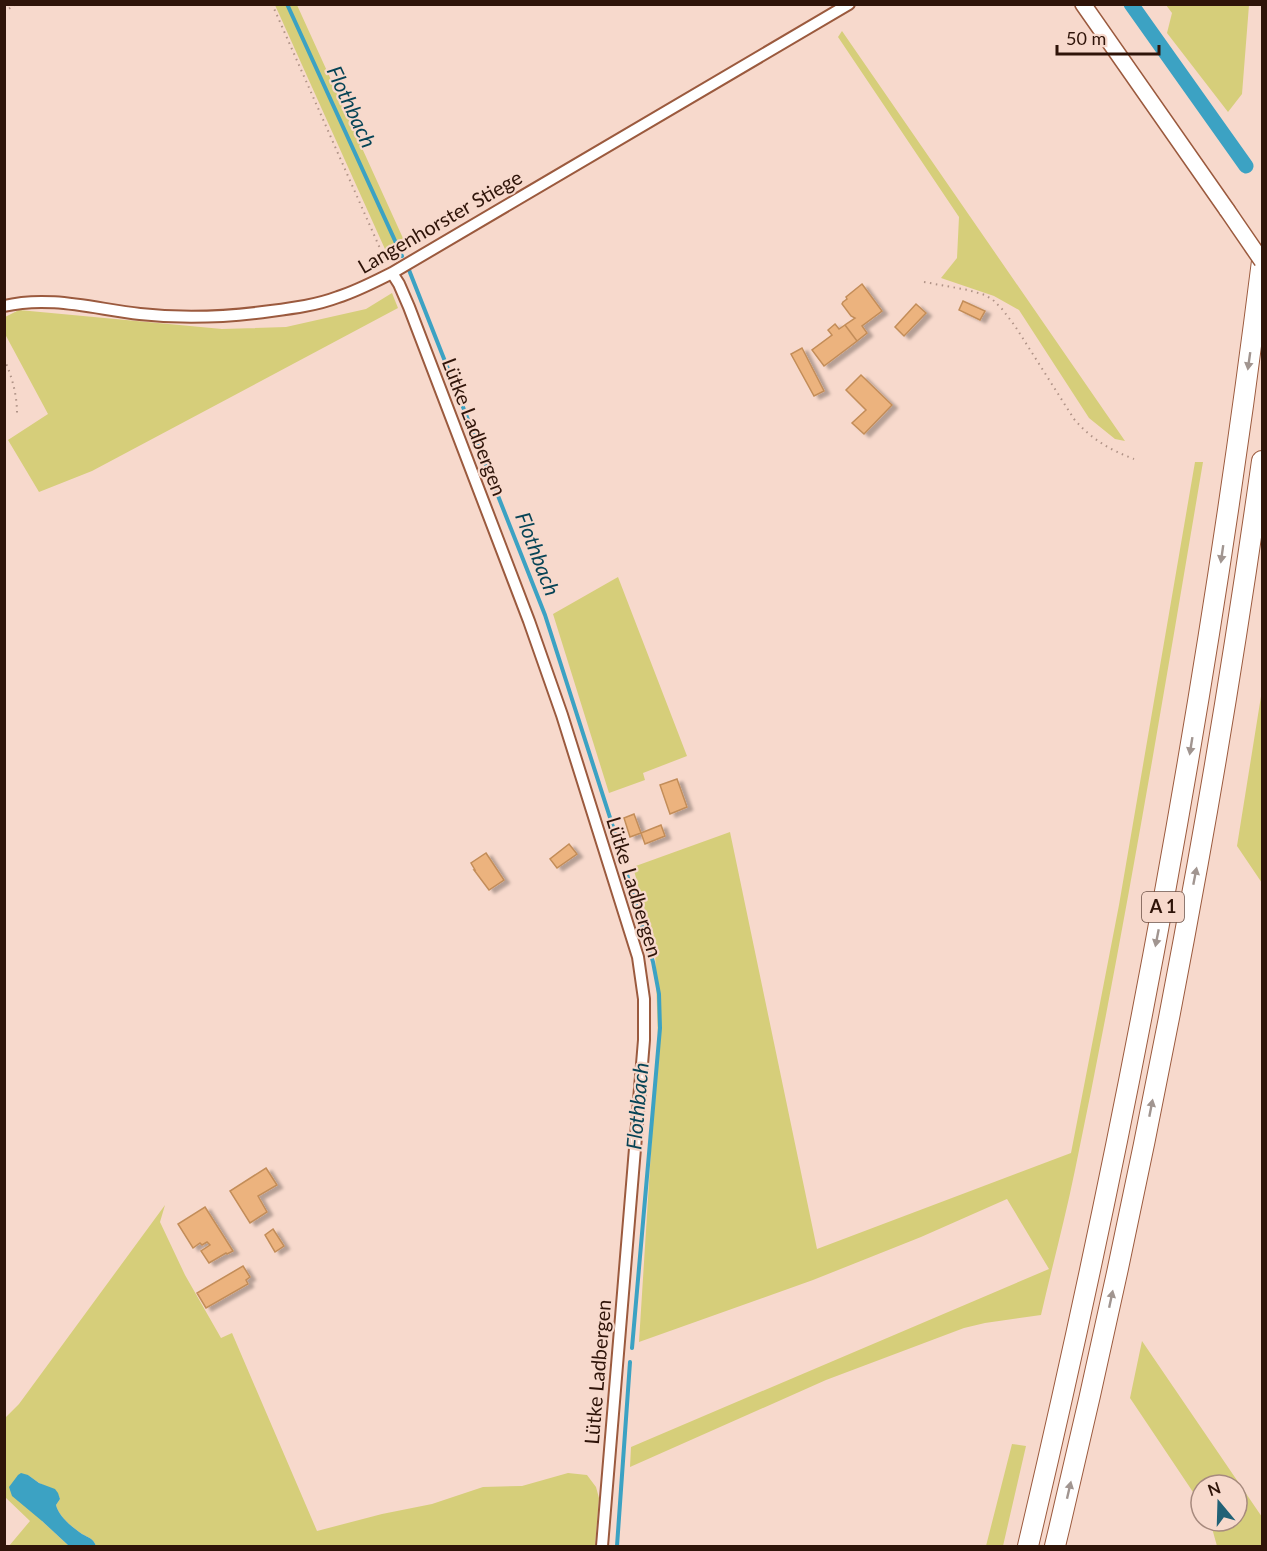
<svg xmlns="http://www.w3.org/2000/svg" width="1267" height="1551" viewBox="0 0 1267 1551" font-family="Lato,sans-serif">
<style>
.green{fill:#d6ce7a}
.water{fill:#3ca2c3}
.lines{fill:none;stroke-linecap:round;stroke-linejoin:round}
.stream{stroke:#3ca2c3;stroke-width:4}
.canal{stroke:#3ca2c3;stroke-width:15}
.building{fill:#ecb37e;stroke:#c38d59;stroke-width:1.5;filter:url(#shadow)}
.street-casing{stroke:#9b5a3e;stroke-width:14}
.secondary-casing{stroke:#9b5a3e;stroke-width:18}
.highway-casing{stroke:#9b5a3e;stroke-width:22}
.path{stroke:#b09387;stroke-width:2;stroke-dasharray:1.5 4.5;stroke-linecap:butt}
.street{stroke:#fff;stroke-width:10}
.secondary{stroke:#fff;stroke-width:15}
.highway{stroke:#fff;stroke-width:20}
.secondary-bridge-casing{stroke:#9b5a3e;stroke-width:18;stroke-linecap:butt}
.secondary-bridge{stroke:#fff;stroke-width:15}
.oneway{fill:#a19590}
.labels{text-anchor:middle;stroke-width:4.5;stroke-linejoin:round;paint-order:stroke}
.shield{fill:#f7d9cc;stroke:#6b4f44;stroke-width:1.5}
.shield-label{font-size:18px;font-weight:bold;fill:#2f1409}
.street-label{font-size:20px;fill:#2f1409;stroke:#f7d9cc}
.water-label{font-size:21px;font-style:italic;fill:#074456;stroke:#f7d9cc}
</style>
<defs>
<filter id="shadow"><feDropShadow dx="5.5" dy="3" stdDeviation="1.5" flood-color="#0004"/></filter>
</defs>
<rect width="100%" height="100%" fill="#f7d9cc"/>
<path class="green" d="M275,5h22l110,242 -18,11z
M1166,5h83l-7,89 -14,18 -61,-79 5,-20z
M842,31l283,410 -10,-2 -26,-21 -70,-108 -25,-14 -53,-18 16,-20 2,-41 -121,-180z
M392,293l6,15 -306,163 -53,21 -31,-52 40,-26 -43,-80v-17l14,-7 203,19 64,-2 80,-18z
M1195,462h8c-40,236 -79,473 -128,708 -10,49 -23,97 -34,145l-56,8 -21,5 -138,52 -196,87 1,-20 418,-178 -42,-70 -86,38 -108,43 -174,62 19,-303 -3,-92 -22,-80 97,-35 87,417 254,-96 48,-248z
M618,577l69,179 -44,17 2,7 -36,13 -56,-179z
M1262,690v193l-25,-37z
M165,1205l-5,17 25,53 36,63 11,-5 85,198 65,-17 50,-10 51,-17 39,-1 46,-13 19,2 9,12 3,11 -4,48h-499c-3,-8 -7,-8 -14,-12 -10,-7 -23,-17 -26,-29l4,-6c-3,-10 -10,-10 -19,-15 -5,-3 -9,-6 -13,-9l14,46 27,25h-60l21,-25 -25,-24v-79l14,-14z
M1142,1341l120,176v29h-45l-7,-25h27v-36h-36v19l-71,-106z
M1012,1444l14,2 -23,100h-17z"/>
<path class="water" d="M21,1473l7,2 11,8 16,6 3,4 2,6 -4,6c3,12 16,22 26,29 7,4 11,4 14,12h-27l-27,-25 -30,-25 -3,-9 9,-12z"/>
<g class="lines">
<path class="stream" d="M287,4l115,252
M409,270l136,345 77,240
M626,871l27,91 6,32 1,34 -28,320
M617,1546l13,-184"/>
<path class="canal" d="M1131,4l115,162"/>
</g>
<path class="building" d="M862,284l20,27 -20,15 5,7 -10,8 -12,-16 10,-7 -4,-2 -9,-12 1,-2 4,-3 -1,-2z
M963,301l22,10 -5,9 -21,-10z
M916,304l10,9 -22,23 -9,-9z
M835,324l4,5 6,-4 12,16 -33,25 -12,-16 20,-15 -4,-5z
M802,348l22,43 -10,5 -23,-42z
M861,375l31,30 -28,29 -12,-11 14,-13 -20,-20z
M677,779l10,28 -17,7 -10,-29z
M634,814l7,19 -11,4 -6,-19z
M661,825l4,11 -20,8 -4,-11z
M569,844l8,10 -20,14 -7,-9z
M486,853l18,27 -15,10 -15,-20h1l-4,-7z
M266,1168l11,17 -19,11 9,16 -17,11 -20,-32z
M205,1207l28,44 -6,3 -1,-1 -17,10 -8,-12 9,-6 -3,-3 -5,3 -2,-2 -7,5 -15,-24z
M273,1229l11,17 -9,6 -10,-17z
M243,1266l7,11 -4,3 2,4 -42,24 -9,-15z"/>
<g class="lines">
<defs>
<path id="street" d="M392,273l7,11 10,23 120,314 33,94 76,242 6,42v41l-42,506
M4,306c46,-11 91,3 136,8 44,5 88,3 131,-3 23,-3 46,-6 67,-14 19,-6 36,-15 54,-24l457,-269"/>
<path id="secondary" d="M1083,4l144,206"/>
<path id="highway" d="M1028,1546c100,-424 180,-852 234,-1285
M1055,1546c54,-226 102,-455 143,-684 24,-133 45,-267 64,-401"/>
</defs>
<use href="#street" class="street-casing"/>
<use href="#secondary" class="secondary-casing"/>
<use href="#highway" class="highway-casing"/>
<path class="path" d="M272,4l114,258
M4,12l12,-8
M924,282l44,8 17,5 8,5 9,9 13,17 59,93c17,20 36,31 60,40
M4,359c8,17 13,36 13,54"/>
<use href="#street" class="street"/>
<use href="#secondary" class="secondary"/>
<use href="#highway" class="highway"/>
<defs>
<path id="secondary-bridge" d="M1227,210l35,51"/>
</defs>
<use href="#secondary-bridge" class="secondary-bridge-casing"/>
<use href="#secondary-bridge" class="secondary-bridge"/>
</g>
<defs><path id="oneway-solid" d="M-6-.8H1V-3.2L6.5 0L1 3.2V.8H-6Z" transform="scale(1.5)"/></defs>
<g class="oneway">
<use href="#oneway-solid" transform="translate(1249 361) rotate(98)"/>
<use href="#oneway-solid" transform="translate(1222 554) rotate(98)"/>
<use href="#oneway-solid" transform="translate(1191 746) rotate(99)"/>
<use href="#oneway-solid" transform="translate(1195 876) rotate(-79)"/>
<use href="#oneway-solid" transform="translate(1157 938) rotate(101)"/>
<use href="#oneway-solid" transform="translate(1151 1108) rotate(-79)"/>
<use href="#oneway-solid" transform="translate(1111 1299) rotate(-78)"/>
<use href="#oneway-solid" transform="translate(1069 1490) rotate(-77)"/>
</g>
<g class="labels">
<rect class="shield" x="1142" y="892" width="42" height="30" rx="4.5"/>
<g class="shield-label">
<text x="1163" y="913">A 1</text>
</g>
<g class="street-label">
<text transform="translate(440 222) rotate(-30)" y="7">Langenhorster Stiege</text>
<text transform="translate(474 427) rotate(69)" y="7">Lütke Ladbergen</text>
<text transform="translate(634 887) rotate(73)" y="7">Lütke Ladbergen</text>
<text transform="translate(598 1372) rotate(-85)" y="7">Lütke Ladbergen</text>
</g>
<g class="water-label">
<text transform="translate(351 107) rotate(65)" y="7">Flothbach</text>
<text transform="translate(537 554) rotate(69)" y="7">Flothbach</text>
<text transform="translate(638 1106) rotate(-85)" y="7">Flothbach</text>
</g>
</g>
<rect width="1267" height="1551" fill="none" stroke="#2f1409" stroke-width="12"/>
<g transform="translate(1219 1503) rotate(341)"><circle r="28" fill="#f7d9cc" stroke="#a78a7e" stroke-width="1.5"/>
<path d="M0-4.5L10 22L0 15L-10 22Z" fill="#216176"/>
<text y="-9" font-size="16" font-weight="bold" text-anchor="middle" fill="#2f1409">N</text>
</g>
<path d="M1057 45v9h102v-9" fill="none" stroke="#2f1409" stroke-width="3"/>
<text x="1066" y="45" font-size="18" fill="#2f1409" stroke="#f7d9cc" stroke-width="4.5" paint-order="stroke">50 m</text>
</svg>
